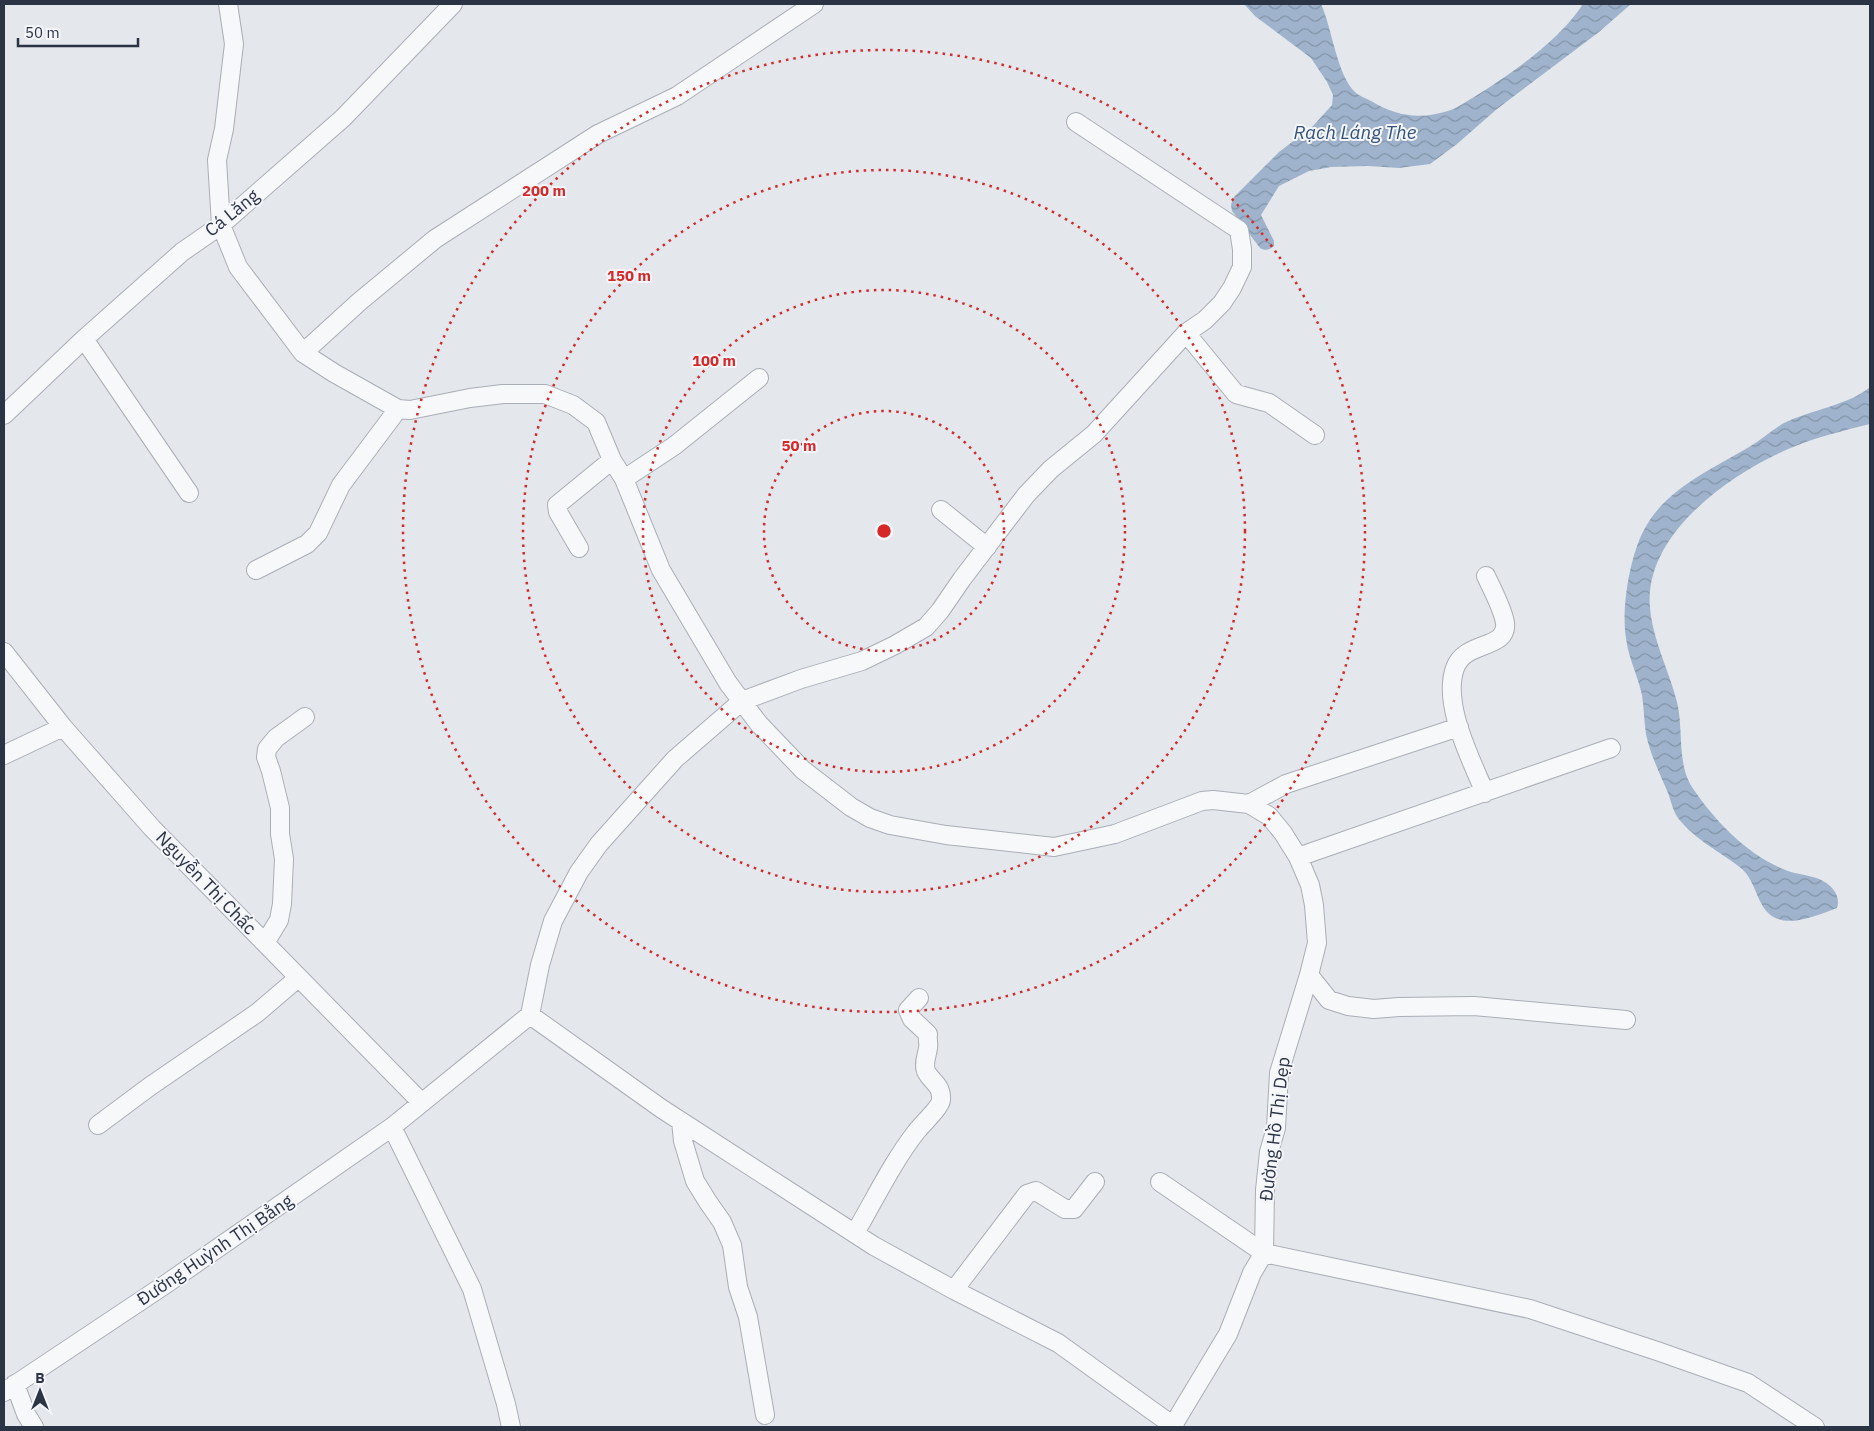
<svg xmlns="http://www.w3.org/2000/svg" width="1874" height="1431" viewBox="0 0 1874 1431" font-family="'IBM Plex Sans',sans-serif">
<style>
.water{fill:url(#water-waves)}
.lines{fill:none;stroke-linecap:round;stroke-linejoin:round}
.minor-casing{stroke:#a9aeb7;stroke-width:20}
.minor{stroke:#f7f8fa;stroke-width:18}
.ring{fill:none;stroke:#d62828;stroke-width:2.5;stroke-dasharray:2.5 5}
.labels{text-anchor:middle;stroke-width:4;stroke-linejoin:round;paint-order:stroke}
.street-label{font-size:18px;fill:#2b3445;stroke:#f4f6f9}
.water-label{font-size:19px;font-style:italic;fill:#34527a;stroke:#f4f6f9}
.centre{fill:#d62828;stroke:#f4f6f9;stroke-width:2.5}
.ring-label{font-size:15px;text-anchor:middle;font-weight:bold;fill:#d62828;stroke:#f4f6f9;stroke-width:4;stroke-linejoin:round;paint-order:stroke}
</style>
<defs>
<pattern id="water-waves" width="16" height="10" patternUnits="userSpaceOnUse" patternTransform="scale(1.25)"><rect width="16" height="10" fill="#9fb4cc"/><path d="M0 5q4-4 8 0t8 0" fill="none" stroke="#8293a7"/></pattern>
</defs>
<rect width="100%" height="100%" fill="#e4e7ec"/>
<path class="water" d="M1244,4h77c11,24 16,71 34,88 4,4 11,6 16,9 27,16 50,19 80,9 8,-3 16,-9 23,-13 37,-23 86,-57 109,-93h48l-32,28 -102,77 -40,35 -27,20 -31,4 -31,-2 -37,1 -22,4 -30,15 -18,29 13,26v5c-5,4 -9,5 -14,2l-28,-37 -1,-6 2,-7 46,-46 34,-26 19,-21 1,-10 -6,-13 -16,-24 -56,-42z
M1870,387v37c-24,6 -49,12 -72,21 -62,24 -155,87 -148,163 3,33 19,62 27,94 7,28 -1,64 17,88 22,32 53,64 89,79 15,7 33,5 46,16 7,6 11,14 8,23 -24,9 -61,26 -76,-5 -6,-11 -9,-25 -19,-34 -21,-17 -47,-29 -64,-51 -5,-7 -7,-17 -10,-25 -8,-19 -18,-39 -22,-59 -2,-13 -2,-26 -4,-39 -4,-19 -14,-38 -16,-57 -5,-29 4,-84 19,-110 21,-39 67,-59 104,-81 12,-7 23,-17 35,-24 26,-13 65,-18 86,-36z"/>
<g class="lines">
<defs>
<path id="minor" d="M228,4l6,40 -10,85 -7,31 4,65 17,42 65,86 31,20 64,36 12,1 60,-12 33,-4h42l28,11 23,17 16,38 12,19 37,91 67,113 31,41 44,46 48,37 19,11 20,7 56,10 108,12 61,-13 87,-33 11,-1 36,4 37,-20 173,-57
M1186,333l50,61 33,9 46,32
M84,339l105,154
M303,353l56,-51 76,-63 163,-105 79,-38 137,-92
M4,415l80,-76 98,-87 39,-27 122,-107 110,-114
M624,479l50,-33 85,-68
M941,510l46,37
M579,548l-21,-36 -1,-7 55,-45
M256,570l51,-26 11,-11 23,-48 57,-76
M4,652l59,75 89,101 269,274
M4,755l59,-28
M1485,793c-14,-34 -43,-89 -30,-125 10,-28 53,-18 50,-45 -2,-14 -13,-34 -19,-47
M1298,857l313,-109
M265,943l14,-23 3,-16 2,-45 -4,-25v-26l-9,-37 -5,-14 1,-8 9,-11 29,-21
M1309,975l20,25 19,6 26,3 25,-2 75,-1 152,14
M530,1015l10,-50 13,-44 26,-49 20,-28 76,-85 67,-58 59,-22 61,-18 33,-16 31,-18 14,-16 22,-32 64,-84 25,-26 43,-35 92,-101 19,-13 17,-17 10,-15 10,-21v-18l-3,-19 -163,-108
M681,1121l2,20 12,40 13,21 14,20 10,23 6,42 10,30 17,98
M98,1125l51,-38 108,-74 41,-35
M392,1127l80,162 34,115 5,23
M1160,1182l104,71 266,56 130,43 88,31 67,44
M855,1233c20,-34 37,-70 61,-101 6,-8 24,-24 25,-32 1,-16 -10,-18 -15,-29 -3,-8 1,-15 2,-23 1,-4 -1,-9 0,-14l-16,-15 -4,-9 11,-12
M954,1290l73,-96 9,-3 29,18h9l21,-27
M15,1384l11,30 8,13
M4,1392l162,-108 226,-157 138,-112 132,94 212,137 80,44 104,53 117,84
M1172,1427l56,-93 24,-61 12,-20 1,-63 4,-38 7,-24 3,-55 30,-98 8,-32 -3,-38 -4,-20 -12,-28 -15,-24 -14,-17 -20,-12"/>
</defs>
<use href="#minor" class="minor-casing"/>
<use href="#minor" class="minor"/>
</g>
<g class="ring">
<circle cx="884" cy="531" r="120"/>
<circle cx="884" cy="531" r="241"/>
<circle cx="884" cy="531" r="361"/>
<circle cx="884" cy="531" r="481"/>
</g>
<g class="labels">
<g class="street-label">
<text transform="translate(232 213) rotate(-39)" y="6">Cá Lăng</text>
<text transform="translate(206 883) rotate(46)" y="6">Nguyễn Thị Chấc</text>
<text transform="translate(1275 1129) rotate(-83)" y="6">Đường Hồ Thị Dẹp</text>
<text transform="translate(215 1250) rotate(-34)" y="6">Đường Huỳnh Thị Bẳng</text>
</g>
<g class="water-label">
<text x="1355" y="139">Rạch Láng The</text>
</g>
</g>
<circle cx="884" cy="531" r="8" class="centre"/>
<g class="ring-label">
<text x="544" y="196">200 m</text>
<text x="629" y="281">150 m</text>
<text x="714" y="366">100 m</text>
<text x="799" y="451">50 m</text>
</g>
<rect width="1874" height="1431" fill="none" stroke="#2b3445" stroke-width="10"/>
<g transform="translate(40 1391)" stroke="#f4f6f9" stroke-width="4" paint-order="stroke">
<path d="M0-4L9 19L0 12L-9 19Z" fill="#2b3445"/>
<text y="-8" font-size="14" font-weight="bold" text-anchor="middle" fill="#2b3445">B</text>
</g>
<path d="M18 38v8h120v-8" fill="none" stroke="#2b3445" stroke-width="2.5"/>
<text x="25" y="38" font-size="15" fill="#2b3445" stroke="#f4f6f9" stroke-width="4" paint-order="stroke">50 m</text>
</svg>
